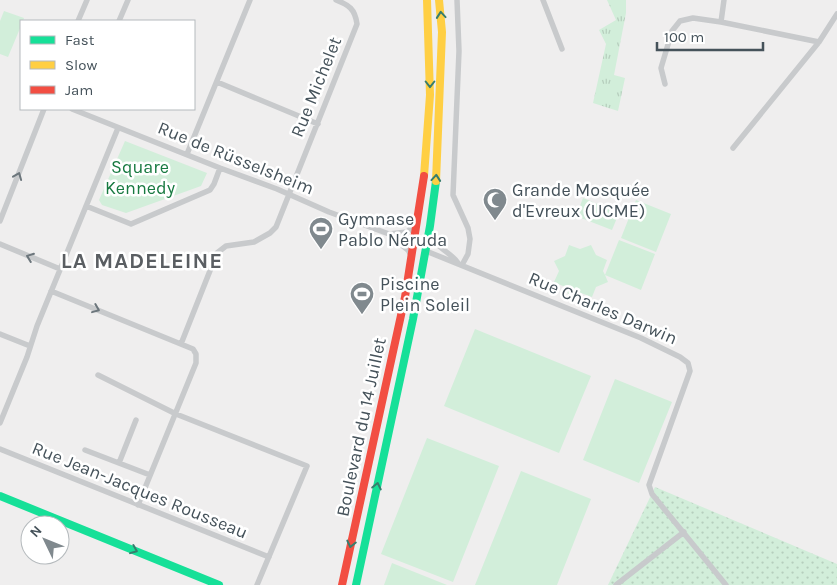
<svg xmlns="http://www.w3.org/2000/svg" width="837" height="585" viewBox="0 0 837 585" font-family="Karla,sans-serif">
<style>
.grass{fill:url(#grass-tufts)}
.park{fill:#d2eeda}
.garden{fill:url(#garden-dots)}
.lines{fill:none;stroke-linecap:round;stroke-linejoin:round}
.street{stroke:#c8cacc;stroke-width:5.5}
.fast{stroke:#16e098;stroke-width:8}
.slow{stroke:#ffcf43;stroke-width:8}
.jam{stroke:#f24e42;stroke-width:8}
.oneway{stroke:#377d6d}
.oneway2{stroke:#6c767c}
.labels{text-anchor:middle;stroke-width:5;stroke-linejoin:round;paint-order:stroke}
.street-label{font-size:18px;fill:#45525a;stroke:#fff}
.park-label{font-size:18px;fill:#187a41;stroke:#fff}
.poi-label{font-size:18px;fill:#45525a;stroke:#fff;text-anchor:start}
.district-label{font-size:22px;font-weight:bold;letter-spacing:1px;fill:#5a5e62;stroke:#fff}
</style>
<defs>
<pattern id="grass-tufts" width="24" height="20" patternUnits="userSpaceOnUse" patternTransform="scale(1.25)"><rect width="24" height="20" fill="#d2eeda"/><path d="M3 7l-1-3M5 7V3M7 7l1-3M15 17l-1-3M17 17v-4M19 17l1-3" fill="none" stroke="#b6cebd"/></pattern>
<pattern id="garden-dots" width="8" height="8" patternUnits="userSpaceOnUse" patternTransform="scale(1.25)"><rect width="8" height="8" fill="#d2eeda"/><path d="M2 2h.1M6 6h.1" fill="none" stroke="#b6cebd" stroke-width="1.8" stroke-linecap="round"/></pattern>
</defs>
<rect width="100%" height="100%" fill="#efeeee"/>
<path class="grass" d="M607,0h19v13l-12,62 11,3 -7,33 -25,-8 13,-59 -7,-14 17,-10z"/>
<path class="park" d="M4,11l20,7 -1,3h-2v5l-13,31 -8,-3v-33z
M125,141l82,32 -6,13 -75,27 -24,-8 -3,-5z
M583,198l36,15 -7,17 -36,-14z
M636,200l35,14 -15,38 -35,-14z
M619,240l36,14 -14,36 -36,-15 3,7 -12,5 -4,10 -11,-4 -11,4 -5,-10 -11,-5 5,-11 -5,-10 11,-5 4,-11 11,4 11,-4 5,10 11,5 -4,11 2,4z
M475,329l116,47 -32,77 -115,-47z
M615,379l57,23 -33,81 -56,-23z
M427,438l72,28 -46,116 -72,-28z
M521,471l70,28 -34,86h-82z
M392,563l55,22h-63z"/>
<path class="garden" d="M655,487l182,77v21h-229z"/>
<g class="lines">
<path class="street" d="M457,0l2,51 -6,144 15,33 2,11 -2,15 -6,11
M543,0l19,49
M78,21l9,-21
M119,21l9,-21
M721,22l3,-22
M217,82l101,42
M665,84l-4,-16 11,-37 8,-10 13,-3 28,4 98,20
M72,109l148,59 57,21 52,23 60,22 26,12
M733,148l86,-106 18,-28
M187,154l63,-154
M86,206l45,18 79,-34 4,-6 6,-16
M0,221l44,-112
M431,232c4,17 18,18 27,31
M389,234l18,-2 10,-8
M398,242l10,8 4,7
M0,244l60,25
M426,251l215,87 39,19 8,6 2,8 -41,114 3,9 74,91
M51,291l142,58 3,5v9l-58,142
M0,334l30,12
M181,344l36,-91 9,-7 28,-4 16,-9 6,-6 81,-203c-2,-15 -8,-19 -21,-24
M98,375l78,39 131,52 -50,119
M0,423l27,-66 10,-31 81,-198
M0,449l269,108
M85,450l65,25
M119,463l17,-43
M616,585l68,-53"/>
<path class="fast" d="M0,496l219,89
M356,585l57,-266 17,-93 6,-45"/>
<path class="slow" d="M424,176l6,-81 -3,-95
M436,181l6,-149 -3,-32"/>
<path class="jam" d="M342,585l63,-288 19,-121"/>
</g>
<defs><path id="oneway-chevron" d="M-2-3.5L2.5 0L-2 3.5" fill="none" stroke-width="1.6" stroke-linecap="round" stroke-linejoin="round" transform="scale(1.25)"/></defs>
<g class="oneway">
<use href="#oneway-chevron" transform="translate(441 15) rotate(-95)"/>
<use href="#oneway-chevron" transform="translate(430 84) rotate(90)"/>
<use href="#oneway-chevron" transform="translate(436 178) rotate(-85)"/>
<use href="#oneway-chevron" transform="translate(377 486) rotate(-78)"/>
<use href="#oneway-chevron" transform="translate(351 544) rotate(103)"/>
<use href="#oneway-chevron" transform="translate(134 550) rotate(22)"/>
</g>
<g class="oneway2">
<use href="#oneway-chevron" transform="translate(18 176) rotate(-68)"/>
<use href="#oneway-chevron" transform="translate(30 257) rotate(-159)"/>
<use href="#oneway-chevron" transform="translate(96 309) rotate(22)"/>
</g>
<defs>
<symbol id="mosque-pin" viewBox="-11 -11 22 30"><path d="M0 17L-7.5 6A9.5 9.5 0 1 1 7.5 6Z" fill="#80898e" stroke="#fff"/><path d="M3.5-4.9A6 6 0 1 0 3.5 4.9A5 5 0 1 1 3.5-4.9Z" fill="#fff"/></symbol>
<symbol id="stadium-pin" viewBox="-11 -11 22 30"><path d="M0 17L-7.5 6A9.5 9.5 0 1 1 7.5 6Z" fill="#80898e" stroke="#fff"/><path d="M0-5a6.5 5 0 1 0 0 10a6.5 5 0 1 0 0-10ZM-3.5-1.8h7v3.6h-7Z" fill="#fff"/></symbol>
</defs>
<g fill-rule="evenodd">
<use href="#mosque-pin" x="481" y="186" width="28" height="38"/>
<use href="#stadium-pin" x="307" y="215" width="28" height="38"/>
<use href="#stadium-pin" x="348" y="280" width="28" height="38"/>
</g>
<g class="labels">
<g class="street-label">
<text transform="translate(316 87) rotate(-68)" y="6">Rue Michelet</text>
<text transform="translate(236 158) rotate(22)" y="6">Rue de Rüsselsheim</text>
<text transform="translate(603 308) rotate(23)" y="6">Rue Charles Darwin</text>
<text transform="translate(361 427) rotate(-78)" y="6">Boulevard du 14 Juillet</text>
<text transform="translate(140 490) rotate(22)" y="6">Rue Jean-Jacques Rousseau</text>
</g>
<g class="park-label">
<text x="140" y="173">Square<tspan x="140" dy="21">Kennedy</tspan></text>
</g>
<g class="poi-label">
<text x="512" y="196">Grande Mosquée<tspan x="512" dy="21">d'Evreux (UCME)</tspan></text>
<text x="338" y="225">Gymnase<tspan x="338" dy="21">Pablo Néruda</tspan></text>
<text x="380" y="290">Piscine<tspan x="380" dy="21">Plein Soleil</tspan></text>
</g>
<g class="district-label">
<text x="142" y="268">LA MADELEINE</text>
</g>
</g>
<rect x="20" y="20" width="175" height="90" fill="#ffffff" stroke="#b5babd"/>
<rect x="30" y="36" width="25" height="8" fill="#16e098" stroke="#b5babd"/>
<text x="65" y="45" font-size="15" fill="#45525a">Fast</text>
<rect x="30" y="61" width="25" height="8" fill="#ffcf43" stroke="#b5babd"/>
<text x="65" y="70" font-size="15" fill="#45525a">Slow</text>
<rect x="30" y="86" width="25" height="8" fill="#f24e42" stroke="#b5babd"/>
<text x="65" y="95" font-size="15" fill="#45525a">Jam</text>
<g transform="translate(45 540) rotate(313)"><circle r="24" fill="#ffffff" stroke="#b5babd"/>
<path d="M0-4L9 19L0 12L-9 19Z" fill="#80898e"/>
<text y="-8" font-size="14" font-weight="bold" text-anchor="middle" fill="#45525a">N</text>
</g>
<path d="M657 42v8h106v-8" fill="none" stroke="#45525a" stroke-width="2.5"/>
<text x="664" y="42" font-size="15" fill="#45525a" stroke="#ffffff" stroke-width="4" paint-order="stroke">100 m</text>
</svg>
